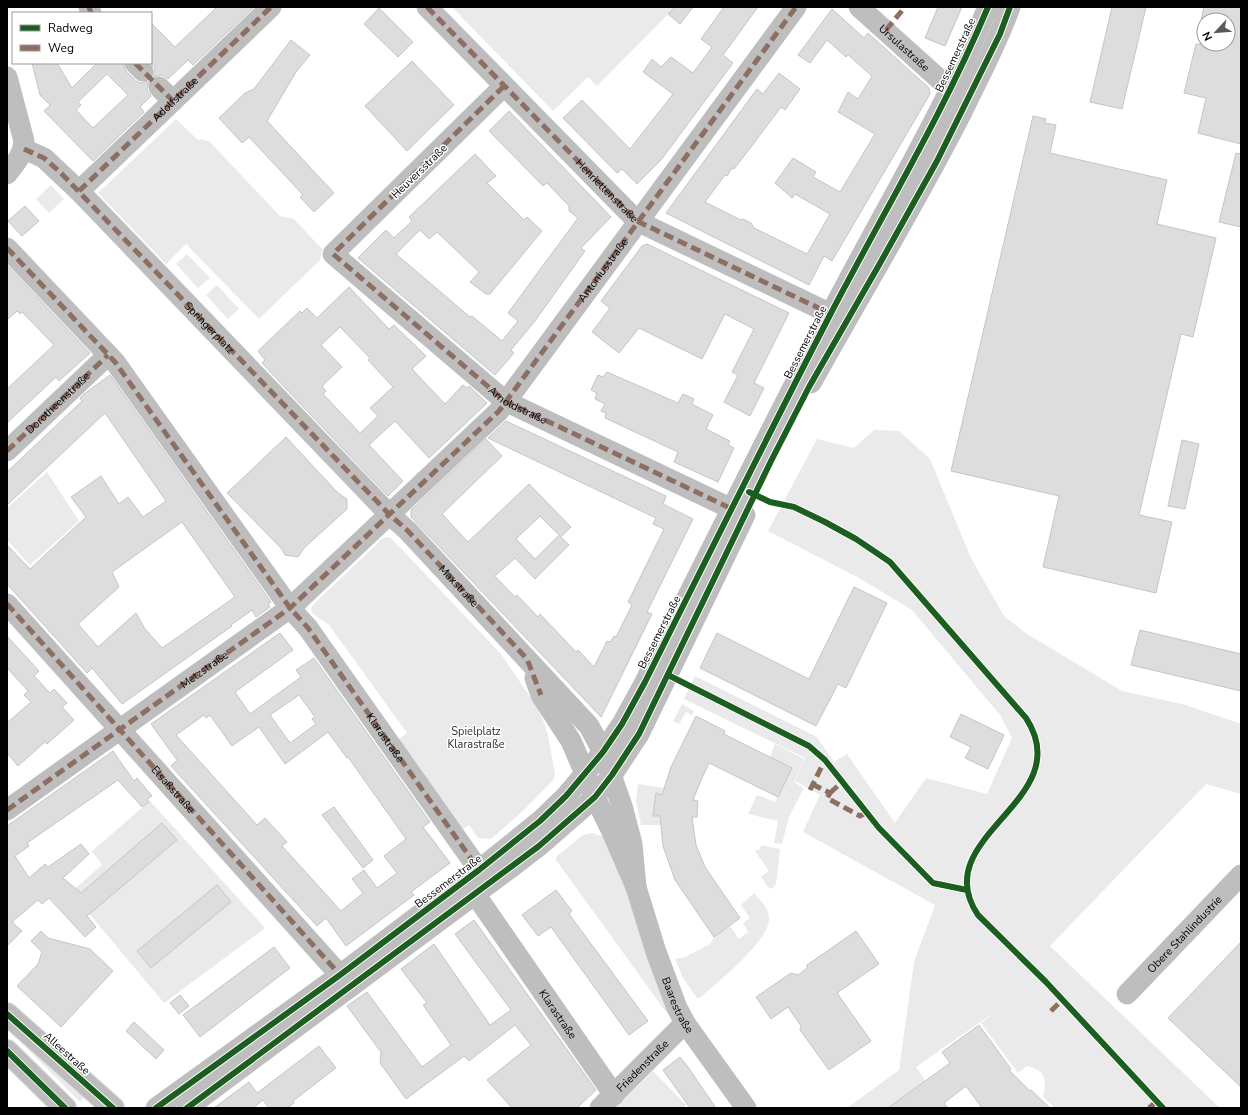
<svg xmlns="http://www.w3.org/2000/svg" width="1248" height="1115" viewBox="0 0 1248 1115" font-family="'Nunito Sans',sans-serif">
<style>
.green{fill:#eaeaea}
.building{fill:#ddd;stroke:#c5c5c5;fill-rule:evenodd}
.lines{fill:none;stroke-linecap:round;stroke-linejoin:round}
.major-casing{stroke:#dbdbdb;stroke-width:24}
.minor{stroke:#bebebe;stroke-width:21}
.major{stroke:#bdbdbd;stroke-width:22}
.quiet{stroke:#8d6e63;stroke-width:5;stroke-dasharray:10 5;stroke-linecap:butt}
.cycleway-casing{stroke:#fff;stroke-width:8}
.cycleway{stroke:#1b5e20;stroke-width:6}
.labels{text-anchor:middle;stroke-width:3;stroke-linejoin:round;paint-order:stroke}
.street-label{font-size:11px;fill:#000;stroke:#fff}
.park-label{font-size:11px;fill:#303030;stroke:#fff}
</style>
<rect width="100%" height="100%" fill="#fff"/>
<path class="green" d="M452,7h223l-78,79 -9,-9 -35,34z
M176,119l22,21 3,-1 8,2 71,75 14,3 28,30 -2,11 -61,59 -73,-75 -20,20 -68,-71z
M51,185l13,14 -15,14 -13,-14z
M187,254l23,24 -12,10 -22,-24z
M217,285l22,24 -11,10 -22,-24z
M874,430l25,1 31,28 41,99 33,58 23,18 95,57 64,14 55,19v70l-35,-10 -156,162 170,162h-123l-4,-4 3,4h-41l-12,-11c4,-17 3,-27 -16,-31l-9,7 -37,-50 15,-12 -80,56 10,14 -38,27h-41l52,-38 15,-108 21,-57 -132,-73 17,-37 -25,-14 10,-23 -121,-59 11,-23 122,61 17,25 13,-8 48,69 31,-45 61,16 25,-56 -12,-23 -88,-105 -53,-32 -91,-47 49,-92 37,9z
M47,472l32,49 -49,44 -23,-25v-32z
M387,537l4,1 110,116 36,53 6,13 5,15 7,39 -1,5 -30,31 -33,29 -13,-1 -9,-13 -8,5 -64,-89 10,-8 -78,-108 -17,-12 -1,-5 3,-4 69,-66z
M682,704l12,7 -2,4 -6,-3 -7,12 -6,-3z
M775,744l29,15 -10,23 10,6 -15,29 -7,27 -8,-1 4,-22 -30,-7 9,-19 18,7 17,-34 -22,-11z
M638,784l26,4 -2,7 -6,-1 -3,22h7v9h-19l-5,-24z
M150,801l115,127 -101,75 -93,-111 31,-27 -10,-14z
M605,832l3,4 61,173 -3,3 -110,-152 1,-4 26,-21 9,-2 9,3z
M761,845l19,4 -4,35 -4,5 -4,-2 -7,-10 8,-6 -14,-20 5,-2z
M754,893c6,7 14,14 15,23 3,24 -52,66 -69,82h-3l-14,-20 -8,-19 10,-2 25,-13 4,-7 16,-11 9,13 9,-7 -5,-9 7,-5 -9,-13z
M9,1030l78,64 -7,8z
M653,1071l33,34 -3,3h-68z"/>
<path class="building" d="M217,7h37l-61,58 -5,-5 -20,19 -6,-4 -9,2 2,-9 -4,-6v-39l24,24z
M675,7h18l-13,17 -12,-10z
M724,7h34l-35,48 10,8 -72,97 -24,24 -15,-15 -5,4 -54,-55 19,-18 48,49 43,-55 -30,-22 9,-13 9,8 10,-10 22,16 19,-26 -11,-8z
M938,7h24l-17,39 -20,-8z
M1112,7h34l-24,102 -32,-7z
M1204,7h37v137l-43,-11 8,-35 -22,-5 12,-49h32v-24h-27z
M379,8l34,34 -15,15 -34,-33z
M832,9l32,29 4,-5 61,55 1,6 -98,167 -8,-5 -15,29 -143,-72 91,-124 6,5 16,-21 21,16 -15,21 -4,-3 -30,40 -17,22 -2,-1 -5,8 -2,-1 -20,27 36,18 2,-1 8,4 3,5 53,26 23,-40 -35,-20 -3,4 -17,-15 18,-25 23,14 -3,5 27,15 35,-58 -37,-22 10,-20 10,7 14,-23 -24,-21 -2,2 -19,-17 -17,23 -12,-8z
M291,40l19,15 -14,17 -29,49 67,72 -20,19 -14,-15 3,-2 -54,-58 -7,6 -23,-25 26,-25 9,-4z
M412,61l42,44 -47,46 -42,-45z
M32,63h25l15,25 25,-25h26l3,8 9,9 5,3 9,-2 -2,9 4,6 -11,11 4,5 -51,49 -49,-50 6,-6 -10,-10zM107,74l21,21 -35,33 -17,-18 5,-5 -3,-3z
M509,111l102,106 -30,31 4,3 -50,70 -24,29 3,3 -19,22 -137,-117 28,-28 8,8 18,-17 -3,-4 66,-63 21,22 -9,7 37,37 3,-3 15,14 -52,63h-4l-16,-12 9,-10 -42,-40 -8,7 -9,-9 -24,24 74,63 2,-1 30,25 16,-20 -10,-8 70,-95 -9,-7v-5l-22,-23 -4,3 -54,-55z
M1033,116l13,3 -1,4 11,2 -6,28 117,27 -10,44 59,14 -23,99 -12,-3 -42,181 33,7 -16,71 -113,-26 16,-71 -108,-25z
M1236,153l5,1v73l-22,-5z
M25,206l14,15 -17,15 -14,-15z
M647,244l142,69 -35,70 10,5 -14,28 -26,-14 14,-27 -6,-3 22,-43 -29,-15 -23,45 -63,-31 -20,25 -27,-21 18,-24 -9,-7 41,-55z
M7,265l83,88 -31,28 -3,-4 -49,46v-34l47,-44 -32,-33 -2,2 -3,-3 -10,9z
M349,287l40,42 5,-4 32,31 -14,13 33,35 18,-19 4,3 2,-2 18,17 -58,55 -34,-37 -26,24 34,36 -15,15 -99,-104 -27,-29 3,-3 -7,-9 42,-40 2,2 5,-5 10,10zM340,327l30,31 -2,2 25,27 -23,21 8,8 -18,17 -37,-39 3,-3 -4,-5 20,-19 -21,-22z
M607,372l71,31 5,-9 11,5 -2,5 21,11 -7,14 24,12 -2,4 6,3 -16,34 -44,-20 4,-10 -73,-34 1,-5 -5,-2 4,-7 -10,-5 2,-6 -6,-3 7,-15 5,2z
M110,375l161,227 -3,2 2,3 -14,10 -4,-7 -21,15 1,1 -110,78 -30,-36 -5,5 -80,-89v-39l23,24 56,-52 -15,-20 30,-21 18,28 9,-7 15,20 23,-16 -61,-88 -98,92v-33l75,-71 -2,-3 4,-4zM182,522l53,75 -73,51 -17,-19 -9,-16 -38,34 -20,-23 41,-37 -7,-15z
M506,421l160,75 -3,8 30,15 -46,93 5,2 -51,103 -190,-200v-7l75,-71 16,17 -60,58 26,28 61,-58 42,43 -10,10 8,8 -34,34 -20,-21 -20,18 20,21 2,-2 21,22 2,-3 36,38 2,-2 16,17 13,-26 3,1 4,-6 2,1 16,-32 -4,-3 36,-73 -11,-5 3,-6 -168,-80zM540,516l19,19 -24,24 -19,-20z
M286,437l52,56 9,6v10l-43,39 -6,9 -13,-2 -4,-7 -54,-55z
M1182,440l17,4 -14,65 -17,-3z
M854,587l33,16 -41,85 -8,-4 -22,42 -116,-58 17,-35 92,46z
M1140,630l101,24v37l-110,-26z
M280,633l13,17 -58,42 15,22 51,-37 -5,-7 18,-12 116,164 -7,5 27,36 -39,29 3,3 -68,51 -20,-28 -9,8 -146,-160 6,-6 -26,-36zM299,695l16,22 -3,2 4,5 -26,19 -20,-28zM204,715l2,3 4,-3 22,31 27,-19 26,37 43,-32 19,26 1,-1 58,82 -22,17 13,17 -20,15 -13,-18 -12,9 11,14 -22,18 -59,-65 5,-4 -22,-24 -8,7 -81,-90z
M7,636l32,35 -5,5 16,17 4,-4 13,14 -5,4 12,13 -27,24 -2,-2 -27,24 -11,-13v-30l24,-21 -7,-7 4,-4 -21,-23z
M961,714l43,21 -16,34 -23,-11 6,-11 -21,-10z
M696,716l29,15 -1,3 68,34 -14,29 -69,-34 -7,15 -9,22 5,1 -1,16h-5l4,28 9,22 35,51 -26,19 -39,-57 -12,-34 -3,-30h-7l3,-23 6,2 9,-28z
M113,751l21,30 3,-3 15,18 -5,3 2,3 -7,5 -24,-27 -91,63 2,3 -14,10 14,22 16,-14 3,3 33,-23 8,10 -26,24 18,15 81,-70 15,17 -90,76 9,11 -11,10 -36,-39 -7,6 -4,-4 -26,22 10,9 -15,15v-120z
M334,807l39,53 -10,8 -41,-53z
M217,885l14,17 -80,66 -14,-17z
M556,890l16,21 -3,3 79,107 -19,14 -78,-108 -13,9 -16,-21z
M474,920l122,170 -19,18h-65l-25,-28 44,-35 -16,-20 -46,36 -5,-5 -58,43 -26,-36 1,-11 -34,-46 20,-14 55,75 29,-22 -28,-40 4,-2 -26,-34 33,-25 56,81 21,-15 -56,-76z
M41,931l7,7 42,11 23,22 -52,56 -44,-41 21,-22 4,-12 -11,-11z
M856,931l23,33 -42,29 34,48 -42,29 -29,-40 1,-4 -13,-19 -17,12 -15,-22 35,-24 7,2 9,-7v-3z
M1241,942v145l-73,-69z
M274,947l16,21 -90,69 -17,-22z
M180,995l9,11 -10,8 -9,-11z
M134,1022l30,28 -8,9 -30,-28z
M979,1025l32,44 -2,1 21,21 1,-1 19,18h-68l-16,-22 -22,17 4,5h-60l62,-45 -8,-11z
M319,1046l17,22 -43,33 1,2 -7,5h-18l-6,-8 -10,8h-39l35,-26 8,11z
M680,1057l8,10 28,41h-26l-27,-38z"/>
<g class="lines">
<defs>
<path id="major" d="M7,1014l106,94
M7,1051l58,57"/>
</defs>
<use href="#major" class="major-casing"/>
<g class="minor">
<path d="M89,7l2,6"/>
<path d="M427,7l210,214 194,93 8,10"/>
<path id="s1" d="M859,7l80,72 26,12"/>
<path d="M135,63l8,8"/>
<path d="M7,77l17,64c-1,14 -9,23 -17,33"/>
<path id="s2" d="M504,86l-171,168 172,147 227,108"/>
<path d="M159,87l14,14"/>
<path d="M24,149l20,9 35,33 310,323 19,17 181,195 14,26 19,54 10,38 4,43"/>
<path d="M79,191l192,-184"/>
<path id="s3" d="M7,248l108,114 175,246 18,20 171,242"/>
<path d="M811,383c50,-90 103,-177 150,-269 17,-36 36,-70 49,-107"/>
<path d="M7,451l101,-96"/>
<path id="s4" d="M7,604l333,371"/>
<path id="s5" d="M535,678l6,17 30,46 24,56 18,37 23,53 20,65 21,56 8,15 61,85"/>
<path d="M7,810l283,-202 209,-197 297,-404"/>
<path id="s6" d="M475,894l139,201"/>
<path id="s7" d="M1127,994l114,-119"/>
<path d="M156,1108l184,-133 139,-105 61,-49 26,-25 37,-44 19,-28 23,-42c61,-122 122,-245 185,-367 53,-102 113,-201 158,-308"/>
<path d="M187,1108l322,-239 30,-23 56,-49 17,-22 27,-41 106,-219"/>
<path id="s8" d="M600,1108l85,-85"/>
</g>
<use href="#major" class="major"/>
<g class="quiet">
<path d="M89,7l2,6"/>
<path id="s9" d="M427,7l210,214 194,93"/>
<path d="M886,30l19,-23"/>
<path d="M135,63l38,38"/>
<path d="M504,86l-171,168 172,147 227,108"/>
<path id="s10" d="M24,149l20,9 15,13 330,343 19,17 119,128 14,36"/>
<path id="s11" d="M79,191l192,-184"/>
<path d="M7,248l108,114 175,246 18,20 171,242"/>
<path id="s12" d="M7,451l101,-96"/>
<path d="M7,604l333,371"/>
<path d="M812,784l18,9 -3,5 33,18 6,-3"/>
<path d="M810,790l15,-30"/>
<path d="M830,793l12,-11"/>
<path id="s13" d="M7,810l283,-202 209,-197 297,-404"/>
<path d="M1051,1011l12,-12"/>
<path d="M1149,1108l8,-7"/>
</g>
<defs>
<path id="cycleway" d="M749,492l21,10 24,5 31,15 31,17 34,23 136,156c54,83 -101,118 -48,197l68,67 117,126
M668,675l141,71 16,14 54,68 54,55 34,7
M7,1014l106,94
M7,1051l58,57
M156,1108l184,-133 139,-105 61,-49 26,-25 37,-44 19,-28 23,-42c61,-122 122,-245 185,-367 53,-102 113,-201 158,-308
M187,1108l352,-262 56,-49 17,-22 27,-41 132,-273 38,-74 70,-122 58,-104 63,-127 10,-27"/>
</defs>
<use href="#cycleway" class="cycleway-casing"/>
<use href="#cycleway" class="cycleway"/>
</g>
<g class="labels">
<g class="street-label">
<text dy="4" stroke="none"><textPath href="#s1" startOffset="61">Ursulastraße</textPath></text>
<text transform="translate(955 55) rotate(-65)" y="4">Bessemerstraße</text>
<text dy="4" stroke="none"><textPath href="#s11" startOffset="133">Adolfstraße</textPath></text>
<text transform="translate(419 171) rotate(-44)" y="4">Heuversstraße</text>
<text dy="4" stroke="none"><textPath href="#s9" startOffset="257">Henriettenstraße</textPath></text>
<text dy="4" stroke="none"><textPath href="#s13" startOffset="810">Antoniusstraße</textPath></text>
<text dy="4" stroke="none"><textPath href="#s10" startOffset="259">Springerplatz</textPath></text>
<text transform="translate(805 342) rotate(-63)" y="4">Bessemerstraße</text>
<text dy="4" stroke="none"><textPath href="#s12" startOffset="70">Dorotheenstraße</textPath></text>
<text dy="4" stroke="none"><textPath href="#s2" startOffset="479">Arnoldstraße</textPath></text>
<text dy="4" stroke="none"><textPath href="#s10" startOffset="618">Maxstraße</textPath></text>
<text transform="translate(659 632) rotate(-63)" y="4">Bessemerstraße</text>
<text dy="4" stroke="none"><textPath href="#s13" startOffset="242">Metzstraße</textPath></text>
<text dy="4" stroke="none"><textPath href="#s3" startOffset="620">Klarastraße</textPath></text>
<text dy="4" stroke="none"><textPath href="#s4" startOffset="249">Elsaßstraße</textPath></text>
<text transform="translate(448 881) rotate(-37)" y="4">Bessemerstraße</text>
<text dy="4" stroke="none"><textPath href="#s7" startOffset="83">Obere Stahlindustrie</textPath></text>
<text dy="4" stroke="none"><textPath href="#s5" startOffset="358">Baarestraße</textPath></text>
<text dy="4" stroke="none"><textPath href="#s6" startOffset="146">Klarastraße</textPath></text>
<text transform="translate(67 1053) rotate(42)" y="4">Alleestraße</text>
<text dy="4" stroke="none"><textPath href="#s8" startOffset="60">Friedenstraße</textPath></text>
</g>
<g class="park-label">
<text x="476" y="735">Spielplatz<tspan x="476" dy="13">Klarastraße</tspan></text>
</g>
</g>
<rect width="1248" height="1115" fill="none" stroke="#000000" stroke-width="16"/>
<rect x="12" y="12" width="140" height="52" fill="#ffffff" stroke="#999999"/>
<rect x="20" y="25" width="20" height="6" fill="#1b5e20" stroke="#999999"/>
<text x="48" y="32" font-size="12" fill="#000000">Radweg</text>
<rect x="20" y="45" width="20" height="6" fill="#8d6e63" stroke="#999999"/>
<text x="48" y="52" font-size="12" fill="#000000">Weg</text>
<g transform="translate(1216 32) rotate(244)"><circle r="19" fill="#ffffff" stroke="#999999"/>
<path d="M0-3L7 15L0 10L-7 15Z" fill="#595959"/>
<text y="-6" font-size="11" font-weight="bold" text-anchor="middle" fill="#000000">N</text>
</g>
</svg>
